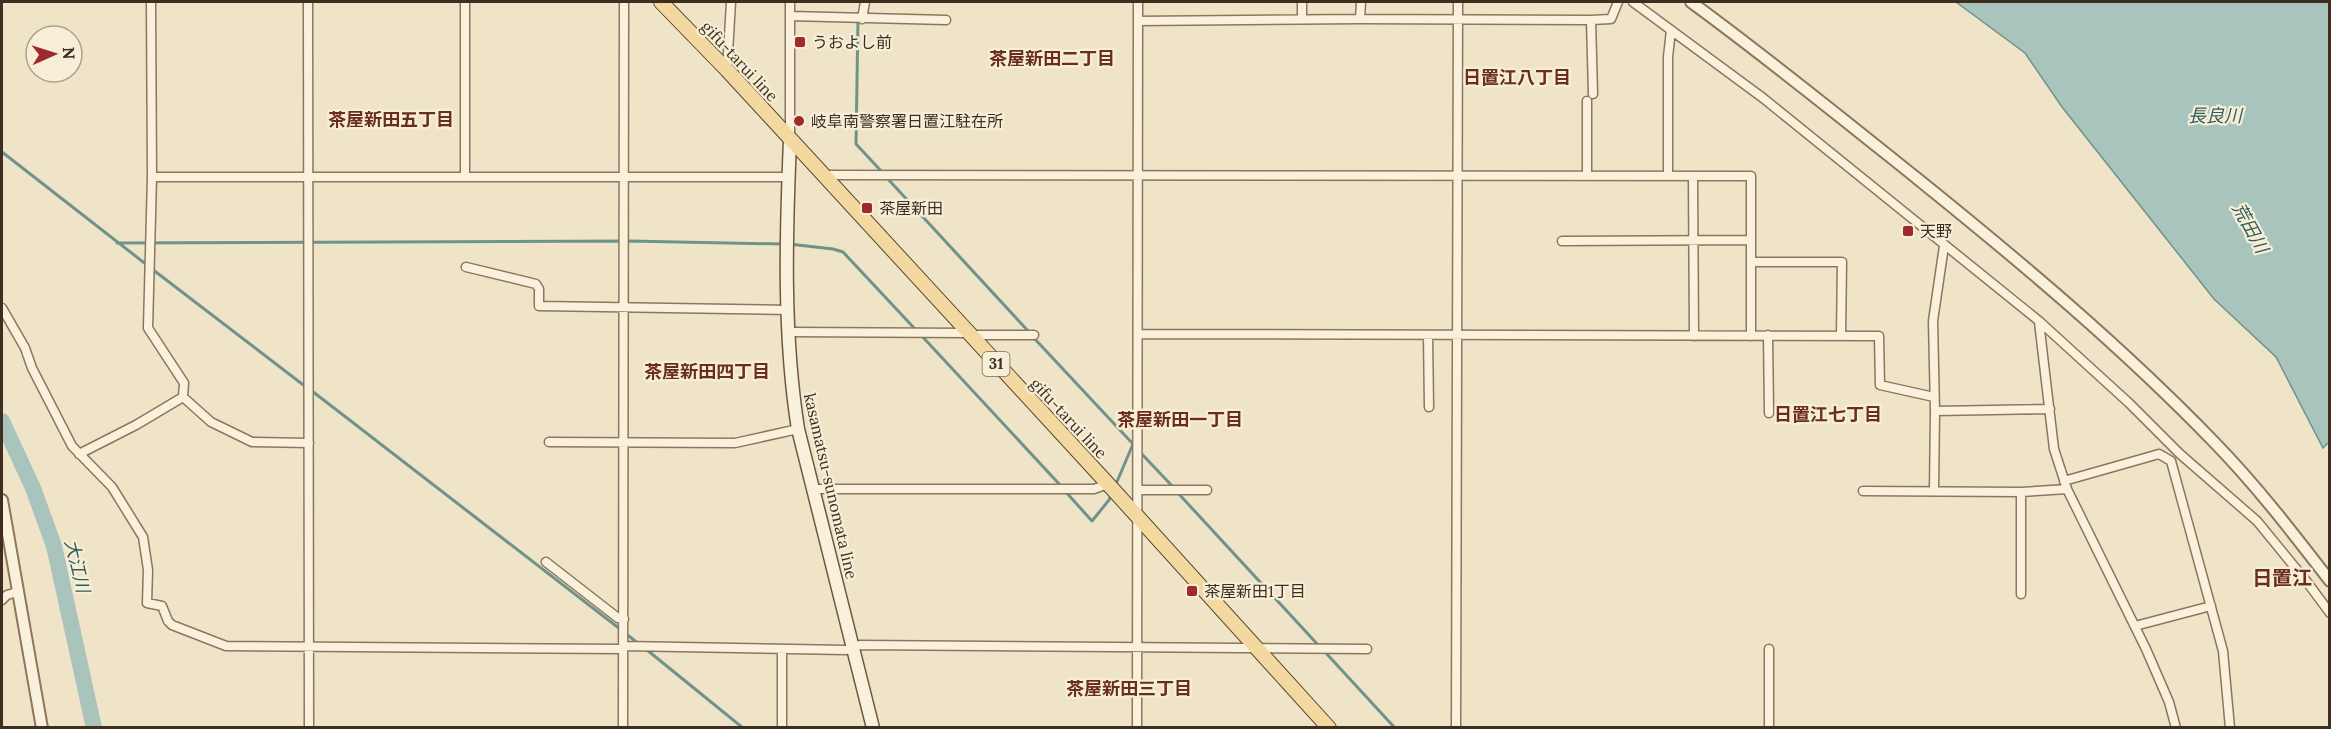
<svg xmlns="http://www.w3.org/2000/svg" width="2331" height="729" viewBox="0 0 2331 729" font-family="Lora,'Noto Sans JP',serif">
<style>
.water{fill:#a9c4bc;stroke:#6f938a;stroke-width:1.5}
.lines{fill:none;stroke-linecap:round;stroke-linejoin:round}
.stream{stroke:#6f938a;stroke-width:3}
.river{stroke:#a9c4bc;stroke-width:16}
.minor-casing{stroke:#8d765c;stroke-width:11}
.tertiary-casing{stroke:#8d765c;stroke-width:14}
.secondary-casing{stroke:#6f573f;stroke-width:15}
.primary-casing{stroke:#5b4430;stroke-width:16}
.minor{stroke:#faf1dc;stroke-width:8}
.tertiary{stroke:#faf1dc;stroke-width:10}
.secondary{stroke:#faf1dc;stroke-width:12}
.primary{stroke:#f3d9a0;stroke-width:14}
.poi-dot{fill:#9e2a2b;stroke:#f7eed8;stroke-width:2}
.labels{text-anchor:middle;stroke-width:4.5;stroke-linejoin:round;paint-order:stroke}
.shield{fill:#f7eed8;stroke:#756857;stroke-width:1.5}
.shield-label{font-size:15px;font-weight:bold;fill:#3d2e20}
.poi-label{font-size:16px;fill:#3d2e20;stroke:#f7eed8;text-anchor:start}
.street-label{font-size:16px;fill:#3d2e20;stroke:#f7eed8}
.neighbourhood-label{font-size:18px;font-weight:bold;fill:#6b2e1e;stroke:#f7eed8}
.water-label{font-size:18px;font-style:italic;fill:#2f5d5a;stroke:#f7eed8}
.quarter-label{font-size:20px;font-weight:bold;fill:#6b2e1e;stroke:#f7eed8}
</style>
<rect width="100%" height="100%" fill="#f0e4c8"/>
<path class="water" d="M1956,2h373l1,439 -7,7 -47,-91 -62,-58 -152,-192 -37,-54z"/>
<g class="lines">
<path class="stream" d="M858,19l-2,125 27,29
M2,152l145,113
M887,178l142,154
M117,243l512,-2 153,3
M789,244l44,5 10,3 73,78
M152,269l154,118
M920,334l141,152
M1033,337l100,107
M312,391l308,238
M1139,451l35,37
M1116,484l17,-40
M1065,491l27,30 17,-21 3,-7
M1178,493l142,154
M625,633l14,11
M647,650l96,78
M1325,652l70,76"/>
<path class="river" d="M2,421l31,67 21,58 40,182"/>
<defs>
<path id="minor" d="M151,2l1,175 -4,151 36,55 -1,14
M308,2l1,726
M790,2v137
M1302,2v17
M1633,2l130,96 276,223 90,82 51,51 77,67 50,61 23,31
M790,16l156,4
M862,19l3,-17
M1360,19l1,-17
M1591,20l2,74
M1138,21l222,-2 231,1 20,-1 7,-17
M727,70l4,-68
M1587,101v75
M823,175l928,1v160
M1668,176v-119l3,-27
M152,177h637
M465,177v-175
M1693,177l1,159
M1562,241l189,-1
M1751,262h91l-1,74
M466,267l70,17 3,5v17l249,4
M2,308l23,40 7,20 40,78 40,41 31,50 5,33 -1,33 15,3 6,15 4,4 54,21 397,3
M2039,322l15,127 13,40 79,160 23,53 7,26
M789,332l178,1
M1138,334l741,2 1,49 54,12
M970,335h64
M1428,335l1,72
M1768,335l1,78
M1935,411l115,-2
M549,442l186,1 63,-14
M79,454l57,-29 47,-28 28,25 41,20 57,1
M2064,481l95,-27 12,7 52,190 7,77
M813,489h281l14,-5
M1138,490h69
M1863,491l158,1 46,-3
M1934,491l1,-80 -2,-90 11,-75
M2021,492v102
M546,562l72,56 6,1
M2,600l5,-5 10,-3
M2135,626l76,-20
M624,646l222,4 14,-5 507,4
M623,728l1,-726
M782,728v-79
M1137,728l1,-726
M1456,728l2,-726
M1769,728v-79"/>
<path id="tertiary" d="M1691,2c78,57 153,118 228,178 103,83 203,167 295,262 42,43 79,91 116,139
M2,500l40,228"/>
<path id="secondary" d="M790,140c-4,96 -7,194 8,289l75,299"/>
<path id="primary" d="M661,2l66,68 381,414 221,244"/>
</defs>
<use href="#minor" class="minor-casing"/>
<use href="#tertiary" class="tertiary-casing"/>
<use href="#secondary" class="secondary-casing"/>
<use href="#primary" class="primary-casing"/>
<use href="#minor" class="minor"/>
<use href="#tertiary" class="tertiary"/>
<use href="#secondary" class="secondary"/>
<use href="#primary" class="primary"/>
</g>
<g class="poi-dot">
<rect x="794" y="36" width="12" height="12" rx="3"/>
<circle cx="799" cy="121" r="6"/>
<rect x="861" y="202" width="12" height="12" rx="3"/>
<rect x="1902" y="225" width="12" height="12" rx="3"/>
<rect x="1186" y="585" width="12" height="12" rx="3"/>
</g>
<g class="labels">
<rect class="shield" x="982.5" y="352" width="27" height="24" rx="4.5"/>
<g class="shield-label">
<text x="996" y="369">31</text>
</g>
<g class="poi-label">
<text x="812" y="48">うおよし前</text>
<text x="811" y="127">岐阜南警察署日置江駐在所</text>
<text x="879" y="214">茶屋新田</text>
<text x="1920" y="237">天野</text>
<text x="1204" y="597">茶屋新田1丁目</text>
</g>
<g class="street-label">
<text transform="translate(740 61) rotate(47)" y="6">gifu-tarui line</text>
<text transform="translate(1069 418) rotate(47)" y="6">gifu-tarui line</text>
<text transform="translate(831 486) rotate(77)" y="6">kasamatsu-sunomata line</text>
</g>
<g class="neighbourhood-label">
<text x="1052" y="65">茶屋新田二丁目</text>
<text x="1517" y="84">日置江八丁目</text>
<text x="391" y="126">茶屋新田五丁目</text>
<text x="707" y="378">茶屋新田四丁目</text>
<text x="1828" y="421">日置江七丁目</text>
<text x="1180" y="426">茶屋新田一丁目</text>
<text x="1129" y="695">茶屋新田三丁目</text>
</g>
<g class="water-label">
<text x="2215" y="122">長良川</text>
<text transform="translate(2250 228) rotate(61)" y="6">荒田川</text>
<text transform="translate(77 566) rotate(76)" y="6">大江川</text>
</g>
<g class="quarter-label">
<text x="2282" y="585">日置江</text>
</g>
</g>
<rect width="2331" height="729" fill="none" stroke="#3d2e20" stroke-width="6"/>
<g transform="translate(54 54) rotate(87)"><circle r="28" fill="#f7eed8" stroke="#ada18e" stroke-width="1.5"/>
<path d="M0-4.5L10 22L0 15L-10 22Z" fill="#9e2a2b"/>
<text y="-9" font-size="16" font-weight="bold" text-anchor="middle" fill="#3d2e20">N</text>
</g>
</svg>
